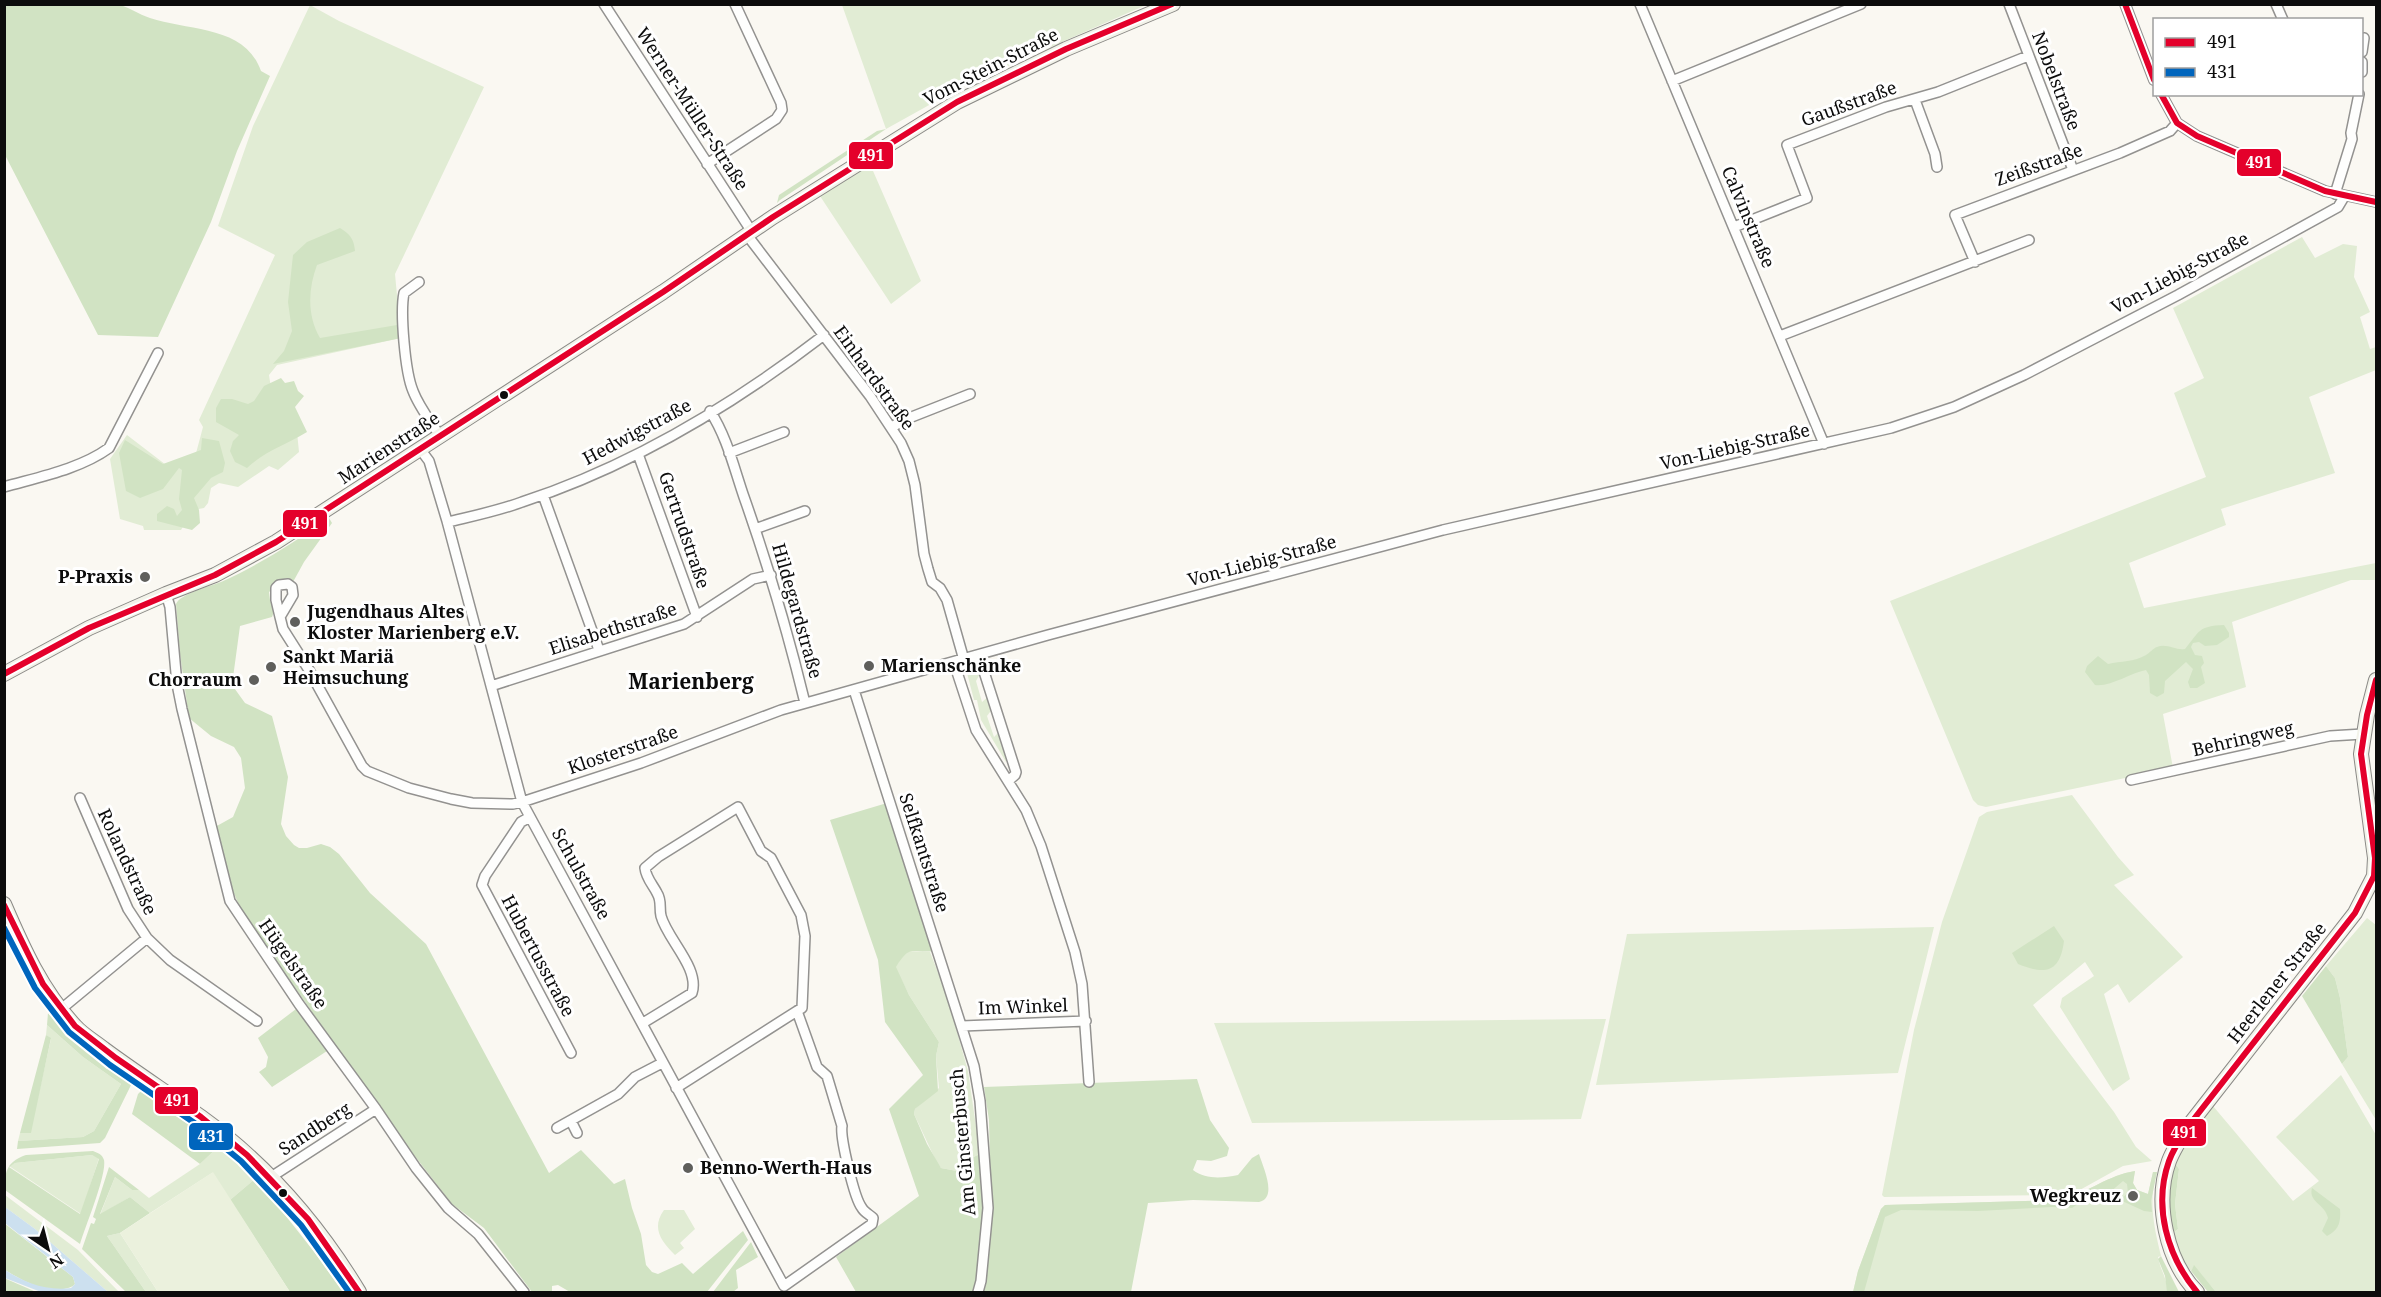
<svg xmlns="http://www.w3.org/2000/svg" width="2381" height="1297" viewBox="0 0 2381 1297" font-family="'Noto Serif',serif">
<style>
.green{fill:#e1ecd4}
.forest{fill:#d1e3c3;fill-rule:evenodd}
.pitch{fill:#ebf1dd}
.water{fill:#cce0ef}
.lines{fill:none;stroke-linecap:round;stroke-linejoin:round}
.street-casing{stroke:#939290;stroke-width:12}
.secondary-casing{stroke:#8a8986;stroke-width:16}
.street{stroke:#fefefd;stroke-width:9}
.secondary{stroke:#f3f3ea;stroke-width:14}
.bus-1-casing{stroke:#fff;stroke-width:10}
.bus-2-casing{stroke:#fff;stroke-width:10}
.bus-1{stroke:#e4002b;stroke-width:6}
.bus-2{stroke:#0065bd;stroke-width:6}
.bus-dot{fill:#0c0c0c;stroke:#fff;stroke-width:2}
.poi-dot{fill:#5f5f5c;stroke:#fff;stroke-width:2}
.labels{text-anchor:middle;stroke-width:6;stroke-linejoin:round;paint-order:stroke}
.street-label{font-size:18px;fill:#0c0c0c;stroke:#fff}
.poi-label{font-size:18px;font-weight:bold;fill:#0c0c0c;stroke:#fff;text-anchor:start}
.quarter-label{font-size:21px;font-weight:bold;fill:#0c0c0c;stroke:#fff}
.line-badge{stroke:#fff;stroke-width:2}
.badge-label{font-size:16px;text-anchor:middle;font-weight:bold;fill:#fff}
</style>
<rect width="100%" height="100%" fill="#faf8f2"/>
<path class="green" d="M310,5l29,16 145,66 -89,187 6,64 -124,27 -8,10 4,26 24,31 2,20 -21,18 -9,-4 -31,21 -19,-4 -8,5 -3,15 -4,5 -11,2 -12,20h-37l-1,-4 -23,-7 -10,-60 17,-24 43,33 25,-11 8,-30 -4,-7 76,-165 -57,-29 35,-100z
M842,5v-1l304,1 -179,79 -81,45z
M870,164l51,117 -30,23 -71,-108z
M2302,237l13,21 28,-14 14,2 -3,31 16,35 -10,5 10,32 6,-2v23l-67,27 26,76 -114,36 5,16 -97,38 15,45 232,-45v17h-25l-119,42 14,65 -83,27 10,54 -187,39 -8,-2 -5,-5 -83,-199 316,-124 -32,-84 30,-15 -31,-70z
M978,665l3,7 -5,9 6,21 7,-6 4,12 -6,8 7,21 6,-6 8,26 -2,5 -25,-42 -4,-20h-3l-8,-31z
M2072,795l46,62 16,18 -20,10 69,72 -54,46 -11,-19 -14,10 26,85 -17,12 -53,-84 2,-9 32,-22 -9,-14 -52,43 81,107 22,35 16,14 -29,5 -45,25 -16,4 -178,2 -2,-2 32,-165 28,-108 37,-105 8,-5z
M2367,918l9,7v195l-34,-56 6,-7 -8,-59 -5,-20 -9,-12z
M1934,927l-36,146 -302,12 31,-151z
M908,951l22,1 17,44 21,75 12,83 -11,5 -12,12 -16,-3 -4,-5 -23,-49 1,-5 24,-21 -3,-32 3,-14 -30,-47 -14,-28 9,-13z
M1606,1019l-25,100 -329,4 -38,-100z
M47,1025l36,32 38,27 -27,47 -11,6 -65,4 2,-8h10l21,-94 -5,-4z
M2341,1075l35,60v157h-160l-22,-26 -3,5 -10,-13 -8,-25 5,-4 -3,-25 4,-35 -4,-6c9,-21 22,-40 38,-57l80,95 26,-20 -43,-44z
M219,1146l37,32 -26,22 -18,-27 -62,40 -20,-16 -30,18 15,-38 17,13h7l10,8 51,-34z
M92,1155l7,3 -18,56 -72,-48 6,-3z
M2135,1171l-2,12 4,7 11,4 5,-22h4c-9,29 -3,55 4,84l-3,1c2,13 10,22 9,35h-314l5,-21 23,-62 4,-4 178,-5c25,-8 46,-25 72,-29z
M5,1195l73,55 41,42h-11l-73,-63 -30,-22z
M664,1210h20l11,19 -15,14 4,5 -9,7c-14,-14 -24,-27 -11,-45z
M120,1233l38,59h-12l-39,-56z"/>
<path class="forest" d="M5,4c36,0 74,-2 111,0 9,1 24,11 34,14 38,13 95,7 111,53l9,5 -33,75 -26,71 -53,115 -60,-2 -93,-180z
M886,129l-106,71 -3,3 2,-8 98,-64z
M340,228c10,6 14,11 15,23l-38,14c-9,24 -10,51 3,73l77,-13 4,13 -128,26 11,-13 8,-20 -4,-29 5,-47 14,-13z
M281,378l4,5 9,-2 4,10 6,5 -9,11 12,25c-23,14 -41,18 -60,36l-12,-6 -5,-11 3,-10 6,-6 -23,-13v-14l5,-9h11l16,5 6,-3 10,-15z
M202,438l17,3 6,22 -2,9 -12,6 -17,20 5,12 1,13 -8,7 -35,-9v-7l10,-8 7,3 3,7 5,-6 -3,-11 3,-29 -3,-2 -16,21 -23,9 -14,-7 -7,-38 6,-13 38,24 38,-14z
M329,518l3,5 -28,39 -11,20 -9,-2 -15,12 1,8 5,9 -3,8 -32,9 -8,59 13,18 27,13 16,61 -7,47 5,12 8,9 5,3h8l14,-4 9,3 9,7 31,39 56,51 123,229 32,-23 33,34 11,-5 7,29 9,26 5,31 6,7 6,2 24,-11 11,11 50,-43 5,9 -41,52h-137l-12,-7 -6,1v6h-20l-48,-64 -32,-24 -45,-58 -151,-213 -17,-28 -7,-16 -17,-62 18,-10 12,-29 -4,-30 -7,-11 -23,-11 -22,-18 -9,-64 -4,-50c4,-10 34,-18 45,-22 38,-17 74,-40 108,-64z
M2224,625l5,8v4l-12,8 -12,1 -6,-4 -6,1 -2,4 4,8 7,1 2,7 -3,4 4,16 -8,5h-7l-2,-6 5,-13 -7,-7 -21,19 -1,12 -7,4 -7,-4 -1,-18 -3,-5c-16,3 -35,17 -51,15l-10,-13 2,-6 11,-10 10,8c13,-3 26,-2 38,-9 4,-2 7,-7 11,-8 10,-4 19,4 28,2 15,-18 13,-23 39,-24z
M887,803l48,148c-24,3 -24,-8 -39,16l13,28 30,47 -3,14 2,35 -23,18 -1,5 13,30 14,24 16,3 12,-12 11,-5 5,46 -1,34 -9,58h-119l-20,-35 83,-61 -30,-87 34,-34 -38,-53 -7,-62 -48,-140z
M2054,926l10,15c-4,32 -19,34 -46,23l-6,-11z
M2326,966l9,12 5,20 8,59 -6,7 -40,-68z
M296,1009l31,42 -55,36 -13,-15 7,-5 2,-10 -10,-19z
M48,1013l28,29 56,41 -27,55 -5,5 -83,6 1,-8 65,-4 11,-6 27,-47 -38,-27 -36,-32z
M46,1035l5,3 -20,95h-11z
M1197,1079l13,41 19,28 -2,8 -16,5 -14,-1 -4,10c13,10 30,8 45,5l14,-17 7,-4c4,13 19,44 0,48l-66,-2 -45,3 -17,89h-151l11,-85 -2,-87 -5,-33z
M141,1091l78,55 -19,18 -68,-50 6,-20z
M93,1151c5,2 9,3 11,9 3,15 -19,67 -24,84l-75,-54c-1,-19 3,-29 21,-35zM92,1155l7,4 -19,55 -71,-47 6,-4z
M2175,1163l4,6 -4,35 3,25 -5,4 -5,-41z
M109,1167l30,23h-7l-17,-13 -15,37 30,-17 20,16 -30,20 -13,3 39,56h-20l-44,-43 9,-26 3,1 2,-5 -3,-2z
M2135,1171l-2,12 4,7 11,4 5,-22h4l-6,29 1,11 -8,-1 -24,-11 8,-7 -1,-9 -4,-3 -15,13 -11,-3 -25,17 -20,-1 -74,4 -77,-1 -16,7 -21,75h-11l5,-21 23,-62 4,-4 178,-5c25,-8 46,-25 72,-29z
M256,1178l59,75 28,39h-53l-60,-92z
M2312,1188l28,21c1,13 -1,21 -13,27l-5,-5 6,-13c-3,-14 -20,-16 -16,-30z
M4,1223l69,54 2,7 -2,2c-22,11 -50,-5 -68,-16z
M751,1242l7,15 -22,13 2,18 -5,4h-20z
M2161,1256l18,36h-12l-2,-16 -7,-17z
M2194,1265l22,27h-8l-17,-21z
M4,1278l30,13 -29,1z"/>
<path class="pitch" d="M213,1172l77,120h-132l-38,-59z"/>
<path class="water" d="M5,1207l30,22 73,63h-67l-36,-14v-8c20,13 41,21 66,18l4,-4 -2,-7 -68,-54z"/>
<g class="lines">
<defs>
<path id="street" d="M604,4l148,228
M1640,4l184,440
M2009,4l64,166
M2125,4l29,76
M2276,4l7,16
M2362,52l2,-14
M2362,62v10
M1672,81l189,-77
M2161,94l16,29 20,13 128,55 51,11
M1915,100l20,54 2,13
M707,164l69,-45 6,-9 -1,-7 -46,-99
M2335,194l17,-55 -1,-6 8,-39
M1734,227l73,-29 -20,-53 99,-38 52,-15 90,-36
M747,235l123,161 31,47 8,18 6,24 9,69 4,15 4,13 8,6 7,12 17,60
M1975,262l-20,-47 165,-62 50,-22 7,-8
M419,282l-15,11c-4,19 1,79 9,98 6,16 18,31 27,45
M1780,336l249,-96
M710,411c17,26 24,57 34,86 24,68 44,136 61,206
M892,427l12,-7 66,-26
M420,449l9,12 18,60 75,281 262,484 88,-62 1,-6c-3,-3 -9,-6 -11,-10 -8,-10 -22,-71 -20,-82l-15,-50 -10,-9 -20,-56 5,-3 3,-72 -4,-21 -30,-57 -10,-7 -23,-44 -80,50 -13,11c1,10 8,17 12,25 5,8 2,14 4,23 6,23 39,52 31,77l-49,30
M729,453l55,-21
M638,454l59,163
M4,487c35,-10 76,-18 105,-39l49,-95
M543,495l56,155
M448,522c25,-6 50,-11 74,-20 110,-36 211,-97 302,-167
M755,529l50,-18
M166,594l4,13 7,77 5,25 48,192 69,103 77,105 40,59 32,40 30,26 46,58
M280,617l-4,-17v-12l3,-3 9,-1 4,3 1,8 -13,22 3,12 26,41 53,96 5,5 42,17 42,11 21,4 41,1 9,-2 119,-39 140,-53 267,-75 395,-105 448,-102 63,-21 70,-32 154,-80 160,-88 6,-10
M979,656l37,116 -1,3 -7,6
M954,663l22,67 50,80 15,36 34,106 7,32 7,98
M491,686l193,-62 69,-45 18,-4
M854,690l120,376 6,35 8,107 -7,73 -3,11
M2131,780l199,-44 33,-2
M80,798l48,111 19,29 23,22 87,61
M530,817l-9,5 -36,54 -3,9 89,168
M60,1010l87,-72
M962,1026l124,-5
M676,1088l121,-77
M571,1121l6,12
M557,1128l61,-34 17,-17 27,-14
M271,1177l105,-68"/>
<path id="secondary" d="M4,674l85,-46 77,-34 49,-19 61,-33 387,-250 110,-75 184,-115 109,-53 107,-45
M4,904c19,44 38,87 71,122 8,9 19,15 29,23 31,23 65,45 97,68 65,47 117,107 158,175
M2197,1292c-31,-31 -43,-90 -28,-131 5,-13 13,-25 21,-37l165,-211 19,-37 1,-18 -14,-104 6,-39 9,-35"/>
</defs>
<use href="#street" class="street-casing"/>
<use href="#secondary" class="secondary-casing"/>
<use href="#street" class="street"/>
<use href="#secondary" class="secondary"/>
<defs>
<path id="bus-1" d="M2125,4l29,76
M2161,94l16,29 20,13 128,55 51,11
M4,674l85,-46 126,-53 61,-33 387,-250 110,-75 184,-115 109,-53 106,-45
M4,905l39,79 32,42 41,32 85,59 46,38 61,64 51,73
M2197,1292c-30,-36 -44,-86 -28,-131 5,-14 13,-25 21,-37l165,-211 19,-37 1,-18 -14,-104 6,-39 9,-35"/>
<path id="bus-2" d="M4,928l31,60 34,44 41,33 86,59 45,37 60,64 48,67"/>
</defs>
<use href="#bus-1" class="bus-1-casing"/>
<use href="#bus-2" class="bus-2-casing"/>
<use href="#bus-1" class="bus-1"/>
<use href="#bus-2" class="bus-2"/>
</g>
<g class="bus-dot">
<circle cx="504" cy="395" r="5"/>
<circle cx="283" cy="1193" r="5"/>
</g>
<g class="poi-dot">
<circle cx="145" cy="577" r="6"/>
<circle cx="295" cy="622" r="6"/>
<circle cx="869" cy="666" r="6"/>
<circle cx="271" cy="667" r="6"/>
<circle cx="254" cy="680" r="6"/>
<circle cx="688" cy="1168" r="6"/>
<circle cx="2133" cy="1196" r="6"/>
</g>
<g class="labels">
<g class="street-label">
<text transform="translate(991 67) rotate(-27)" y="6">Vom-Stein-Straße</text>
<text transform="translate(2056 81) rotate(69)" y="6">Nobelstraße</text>
<text transform="translate(1849 104) rotate(-20)" y="6">Gaußstraße</text>
<text transform="translate(692 109) rotate(57)" y="6">Werner-Müller-Straße</text>
<text transform="translate(2039 165) rotate(-20)" y="6">Zeißstraße</text>
<text transform="translate(1748 217) rotate(67)" y="6">Calvinstraße</text>
<text transform="translate(2180 273) rotate(-28)" y="6">Von-Liebig-Straße</text>
<text transform="translate(874 378) rotate(54)" y="6">Einhardstraße</text>
<text transform="translate(637 432) rotate(-28)" y="6">Hedwigstraße</text>
<text transform="translate(1735 447) rotate(-13)" y="6">Von-Liebig-Straße</text>
<text transform="translate(389 448) rotate(-33)" y="6">Marienstraße</text>
<text transform="translate(684 530) rotate(71)" y="6">Gertrudstraße</text>
<text transform="translate(1262 561) rotate(-15)" y="6">Von-Liebig-Straße</text>
<text transform="translate(797 611) rotate(74)" y="6">Hildegardstraße</text>
<text transform="translate(613 629) rotate(-18)" y="6">Elisabethstraße</text>
<text transform="translate(2243 739) rotate(-13)" y="6">Behringweg</text>
<text transform="translate(623 750) rotate(-19)" y="6">Klosterstraße</text>
<text transform="translate(924 853) rotate(72)" y="6">Selfkantstraße</text>
<text transform="translate(127 862) rotate(65)" y="6">Rolandstraße</text>
<text transform="translate(581 874) rotate(61)" y="6">Schulstraße</text>
<text transform="translate(538 956) rotate(62)" y="6">Hubertusstraße</text>
<text transform="translate(293 964) rotate(55)" y="6">Hügelstraße</text>
<text transform="translate(2277 983) rotate(-52)" y="6">Heerlener Straße</text>
<text transform="translate(1023 1007) rotate(-2)" y="6">Im Winkel</text>
<text transform="translate(315 1129) rotate(-33)" y="6">Sandberg</text>
<text transform="translate(963 1142) rotate(-95)" y="6">Am Ginsterbusch</text>
</g>
<g class="poi-label">
<text x="133" y="583" text-anchor="end">P-Praxis</text>
<text x="307" y="618">Jugendhaus Altes<tspan x="307" dy="21">Kloster Marienberg e.V.</tspan></text>
<text x="283" y="663">Sankt Mariä<tspan x="283" dy="21">Heimsuchung</tspan></text>
<text x="881" y="672">Marienschänke</text>
<text x="242" y="686" text-anchor="end">Chorraum</text>
<text x="700" y="1174">Benno-Werth-Haus</text>
<text x="2121" y="1202" text-anchor="end">Wegkreuz</text>
</g>
<g class="quarter-label">
<text x="691" y="689">Marienberg</text>
</g>
</g>
<g class="line-badge">
<rect x="848" y="141" width="46" height="29" rx="6" fill="#e4002b"/>
<rect x="2236" y="148" width="46" height="29" rx="6" fill="#e4002b"/>
<rect x="282" y="509" width="46" height="29" rx="6" fill="#e4002b"/>
<rect x="154" y="1086" width="45" height="29" rx="6" fill="#e4002b"/>
<rect x="2162" y="1118" width="45" height="29" rx="6" fill="#e4002b"/>
<rect x="188" y="1122" width="46" height="29" rx="6" fill="#0065bd"/>
</g>
<g class="badge-label">
<text x="871" y="161">491</text>
<text x="2259" y="168">491</text>
<text x="305" y="529">491</text>
<text x="177" y="1106">491</text>
<text x="2184" y="1138">491</text>
<text x="211" y="1142">431</text>
</g>
<rect width="2381" height="1297" fill="none" stroke="#0c0c0c" stroke-width="12"/>
<rect x="2153" y="18" width="210" height="78" fill="#ffffff" stroke="#9e9e9e" stroke-width="1.5"/>
<rect x="2165" y="38" width="30" height="9" fill="#e4002b" stroke="#9e9e9e" stroke-width="1.5"/>
<text x="2207" y="48" font-size="18" fill="#0c0c0c">491</text>
<rect x="2165" y="68" width="30" height="9" fill="#0065bd" stroke="#9e9e9e" stroke-width="1.5"/>
<text x="2207" y="78" font-size="18" fill="#0c0c0c">431</text>
<g transform="translate(48 1249) rotate(145)" stroke="#ffffff" stroke-width="4.5" paint-order="stroke">
<path d="M0-4.5L10 22L0 15L-10 22Z" fill="#0c0c0c"/>
<text y="-9" font-size="16" font-weight="bold" text-anchor="middle" fill="#0c0c0c">N</text>
</g>
</svg>
